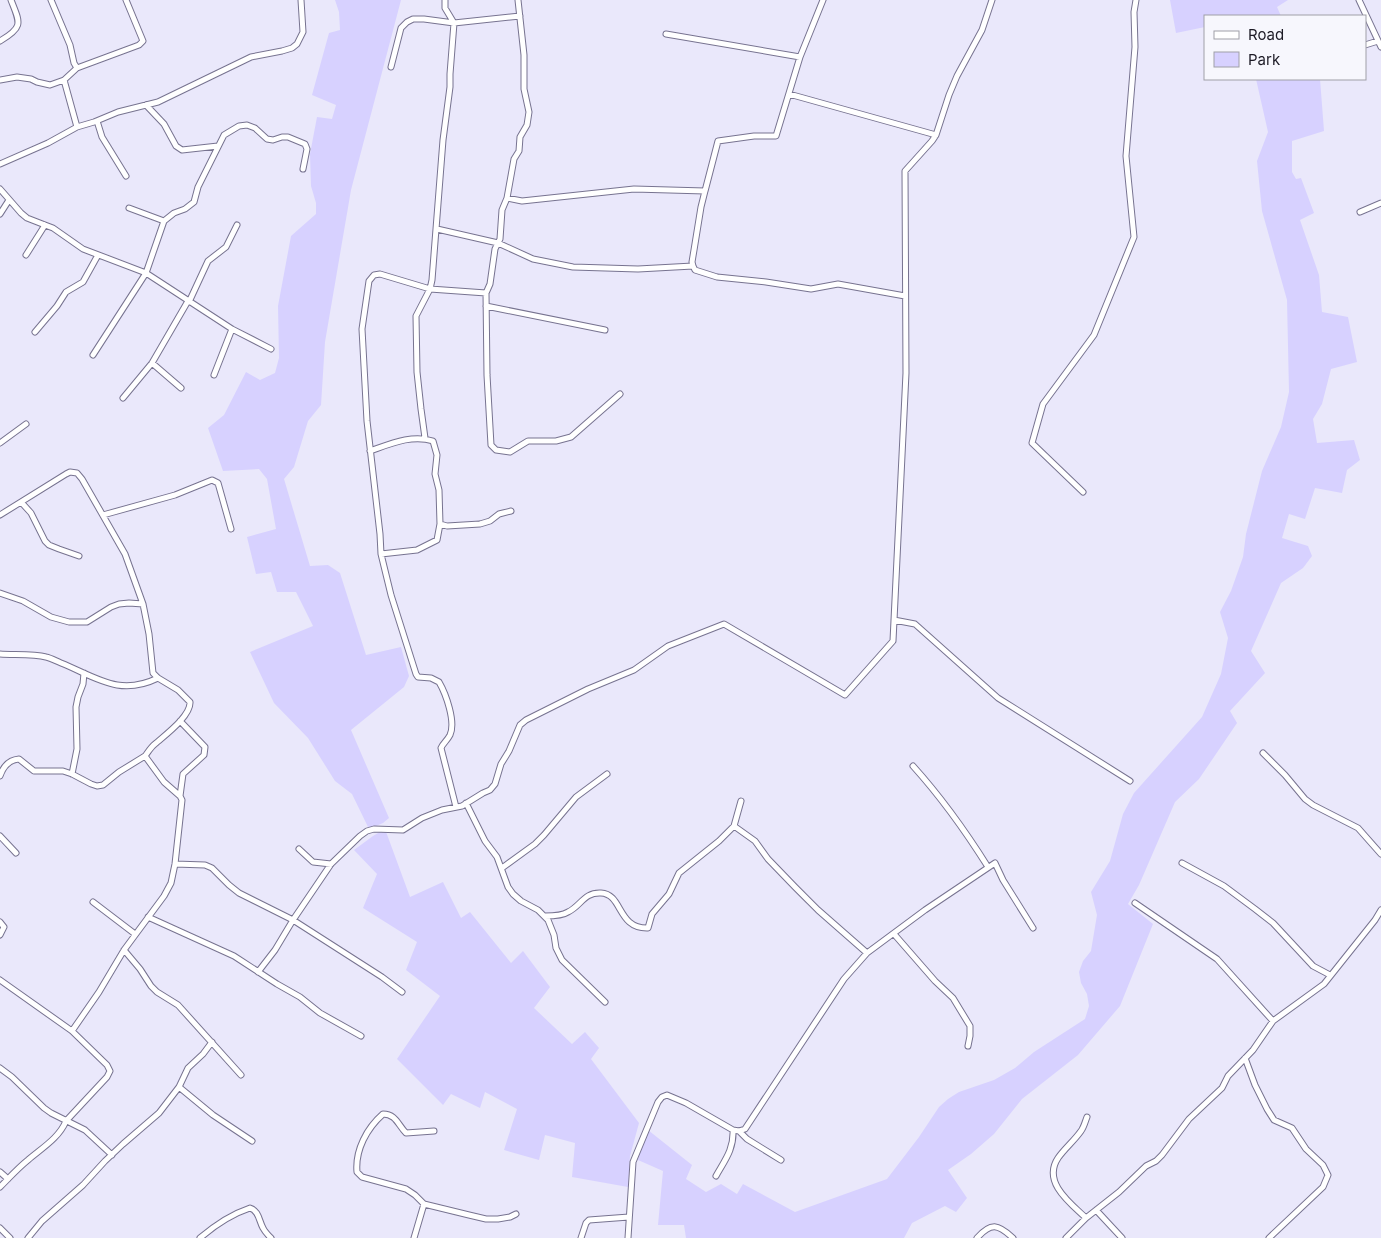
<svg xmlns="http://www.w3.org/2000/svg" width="1381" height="1238" viewBox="0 0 1381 1238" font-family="Inter,sans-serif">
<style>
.green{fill:#d7d1ff}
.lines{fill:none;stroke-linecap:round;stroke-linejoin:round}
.street-casing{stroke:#777390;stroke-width:7}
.street{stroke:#fff;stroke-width:5}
</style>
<rect width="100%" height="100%" fill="#eae8fb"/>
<path class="green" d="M335,0h66l-50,190 -26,152 -4,63 -13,16 -14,46 -10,12 26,87 18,-1 12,8 26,82 35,-8 8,29 -5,11 -53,43 38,88 -6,5 -14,6 -17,-35 -17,-13 -27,-43 -34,-35 -24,-51 63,-26 -17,-34h-19l-6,-20 -15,2 -9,-37 29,-8 -9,-50 -8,-10 -36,2 -15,-43 16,-13 22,-43 14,8 15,-7 4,-15 -1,-52 13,-70 25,-22v-11l-5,-17 -1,-32 7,-37 15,2 4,-14 -24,-10 17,-62 11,-3 -1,-18z
M1170,0h118l-11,7 4,9h-76v11l-29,6z
M1256,79h64l4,52 -32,10v31l4,7 5,-1 13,35 -14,7 19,55 3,37 26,5 9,45 -26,7 -9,35 -9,15 4,24 37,-3 6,20 -13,10 -5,23 -27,-5 -10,31 -16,-5 -7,24 26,8 4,10 -9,12 -22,15 -30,68 14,22 -35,38 7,12 -38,56 -24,23 -36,83 -11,19 25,20 -33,82 -42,49 -56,44 -28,35 -23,20 -23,16 19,28 -11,14 -11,-6 -33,17 -8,15h-218l-2,-13h-26l5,-54 -25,-11 3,-15 7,-15 44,35 -6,14 20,13 15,-8 16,10 6,-10 52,28 92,-33 32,-42 20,-30 9,-8 11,-7 35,-12 21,-12 19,-16 51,-33 4,-13 -2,-12 -6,-11 -2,-11 4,-11 8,-10 6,-36 -6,-23 19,-31 13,-47 11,-21 68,-76 19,-43 7,-36 -8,-26 11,-21 12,-34 3,-23 16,-63 19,-44 8,-35 -2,-92 -25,-89 -5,-50 11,-29z
M385,829l25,68 33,-15 18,36 9,-6 41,51 12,-12 27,36 -16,21 38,36 13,-12 14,16 -8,11 48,64 -9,33 -2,31 -56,-10 3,-34 -30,-8 -6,25 -35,-10 13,-41 -32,-17 -5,16 -29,-14 -8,11 -46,-46 43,-63 -34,-26 11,-28 -54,-34 14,-34 -23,-24 19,-14z"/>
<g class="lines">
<defs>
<path id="street" d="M51,0l19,45 4,18 3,5 -13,12 13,47 17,-5 24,-10 40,-10 93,-45 31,-6 10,-3 5,-4 6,-12 -2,-32
M518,0l6,55v34l5,23 -2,13 -7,12 -1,14 -5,8 -7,39 -5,12 -2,29 -5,10 -5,35 -4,9 1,82 4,70 5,5 14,2 18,-11h28l15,-4 49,-43
M1359,0l22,47
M666,34l134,23
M0,41c24,-14 20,-18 11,-41
M1365,45l13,-4
M391,67l10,-39 6,-6 6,-3h11l30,4 66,-7
M77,68l62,-23 4,-4 -17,-41
M0,80l17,-3 14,2 6,3 13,3 14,-5
M789,94l147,41
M146,105l18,19 12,22 6,4 36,-4
M97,121l5,16 24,39
M0,164l48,-21 29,-16
M0,189l21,24 6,5 18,7 8,3 30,21 63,24 86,56 -18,46
M705,191l-4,16 -7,43 -2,12 1,4 2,4 22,7 49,5 45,7 27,-5 67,12
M507,198l15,3 112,-12 71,2 13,-50 36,-5h22l24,-79 23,-57
M129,208l35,13
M1360,212l21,-9
M0,214l9,-14
M437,229l61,14 35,16 40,8 65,2 55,-3
M26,255l19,-30
M189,302l19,-41 18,-14 11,-22
M486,306l119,24
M232,329l39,20
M35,332l22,-26 9,-14 17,-10 15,-27
M93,355l53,-82 18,-52 10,-8 11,-4 9,-7 4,-15 26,-52 15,-9 8,-1 8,3 12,11 6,1 9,-3h6l17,7 2,5 -4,20
M152,363l29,25
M123,398l29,-35 36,-62
M425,438l-4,-29 -4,-37 -1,-56 14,-27 2,-9 11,-140 7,-53v-13l4,-51 -9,-15v-8
M0,443l26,-19
M370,451c20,-7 42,-17 63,-10l4,14 -2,19 4,16 1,34 7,2 33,-2 10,-3 9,-7 12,-3
M1083,492l-51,-49 11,-39 51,-69 40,-98 -8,-81 9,-109 -1,-35 2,-12
M21,502l10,11 14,28 4,4 10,4 20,7
M0,515l66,-41 4,-2 7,1 5,6 43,75 18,50
M103,515l72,-20 37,-15 6,3 13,46
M381,554l36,-4 20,-10 3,-16
M0,593l23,8 28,16 18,5h18l24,-15 8,-3 10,-1 14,1 6,30 4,39 5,5 20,12 12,12c1,14 -25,33 -35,42 -4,3 -7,8 -10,12l19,26 16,14 2,4 -7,64 -4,19 -7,13 -40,54 -25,42 -27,39
M894,620l21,4 83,74 132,83
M0,654c13,1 34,0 46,3 5,1 10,4 15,6 35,14 58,34 97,15
M1263,753l22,22 20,24 8,6 45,23 23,26
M913,766c28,31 53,66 75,101
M72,774l5,-25 -1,-42 2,-10 5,-13 1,-11
M0,776c3,-9 8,-16 19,-17l15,12h29l9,3 19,10 6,2 6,-1 16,-13 26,-16
M180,796l3,-22 21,-19 1,-8 -25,-26
M466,803l19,38 12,16 11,30 5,7 8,7 17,9 10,10 6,15 2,13 6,12 43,42
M456,807l-15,-59c2,-5 6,-7 9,-13 6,-13 -4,-41 -11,-53l-8,-4 -13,-1 -2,-3 -25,-79 -10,-41 -1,-20 -13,-113 -5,-92 7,-48 5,-6 6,-1 50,15 56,4
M734,826l21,15 13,18 27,28 23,23 49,43
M0,836l16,17
M299,849l14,13 18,2
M1182,863l42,23 31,23 18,14 40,43 17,9
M175,864l30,1 7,3 17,17 10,8 54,27 89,57 20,15
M502,868l33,-24 9,-9 32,-38 31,-23
M93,902l42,32
M1135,903l82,56 56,62
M545,916c7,0 17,0 23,-4 13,-6 16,-20 33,-19 22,1 16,36 47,35l4,-14 17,-20 10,-21 40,-32 15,-15 7,-25
M148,917l86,39 43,28 23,13 20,16 41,23
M0,922l4,5 -4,8
M894,934l41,47 18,17 17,28v10l-2,10
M124,950l16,19 11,17 6,6 21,13 63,70
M258,972l17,-22 18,-30 38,-56 29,-28 7,-5 7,-2 29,1 19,-12 20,-8 20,-4 21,-13 7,-3 5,-6 6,-20 8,-13 11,-26 6,-5 62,-31 46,-19 34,-24 56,-22 121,71 48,-54 13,-268 -1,-202 27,-30 4,-6 13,-40 8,-19 25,-46 10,-30
M0,980l72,51 35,34 3,6 -3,6 -41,44c-7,17 -24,27 -38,39 -10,8 -19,18 -28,27
M1245,1058l10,27 12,24 7,11 18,8 14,21 17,16 5,10 -5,12 -54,51
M0,1068l12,9 32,31 7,5 34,17 27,25
M179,1087l34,28 39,26
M434,1131l-28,2c-8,-8 -10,-19 -23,-19 -16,14 -28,36 -26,58l5,5 44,12 9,6 9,9 45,11 17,4h12l12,-2 6,-3
M739,1131l8,8 34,21
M0,1172l8,7
M716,1176c9,-16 18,-27 17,-46
M1096,1210l26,28
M1086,1218c-16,-15 -44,-36 -28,-60 7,-10 16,-17 23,-27 3,-4 4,-9 6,-14
M0,1228l10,10
M28,1238l14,-17 41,-36 22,-24 18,-17 36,-31 20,-26 9,-19 15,-14 9,-12
M200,1238c14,-12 32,-24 50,-30 9,3 9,13 13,20 2,4 5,7 8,10
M414,1238l10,-34
M581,1238l5,-15 3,-3 40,-3
M628,1238l5,-76 25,-60 4,-5 5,-2 19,8 47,27 6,1 6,-2 99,-150 23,-26 58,-43 70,-47 8,17 30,48
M977,1238c14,-16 21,-14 36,0
M1066,1238l20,-20 33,-26 27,-26 10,-5 6,-6 27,-36 33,-31 6,-12 25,-26 20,-29 51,-37 51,-64 6,-10"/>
</defs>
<use href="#street" class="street-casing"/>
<use href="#street" class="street"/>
</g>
<rect x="1204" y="15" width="162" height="65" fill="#f7f7fd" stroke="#9f9fa7"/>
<rect x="1214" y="31" width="25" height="8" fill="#ffffff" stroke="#9f9fa7"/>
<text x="1248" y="40" font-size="15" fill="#1c1a25">Road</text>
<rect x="1214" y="52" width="25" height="15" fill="#d7d1ff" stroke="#9f9fa7"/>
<text x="1248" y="65" font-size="15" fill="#1c1a25">Park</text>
</svg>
